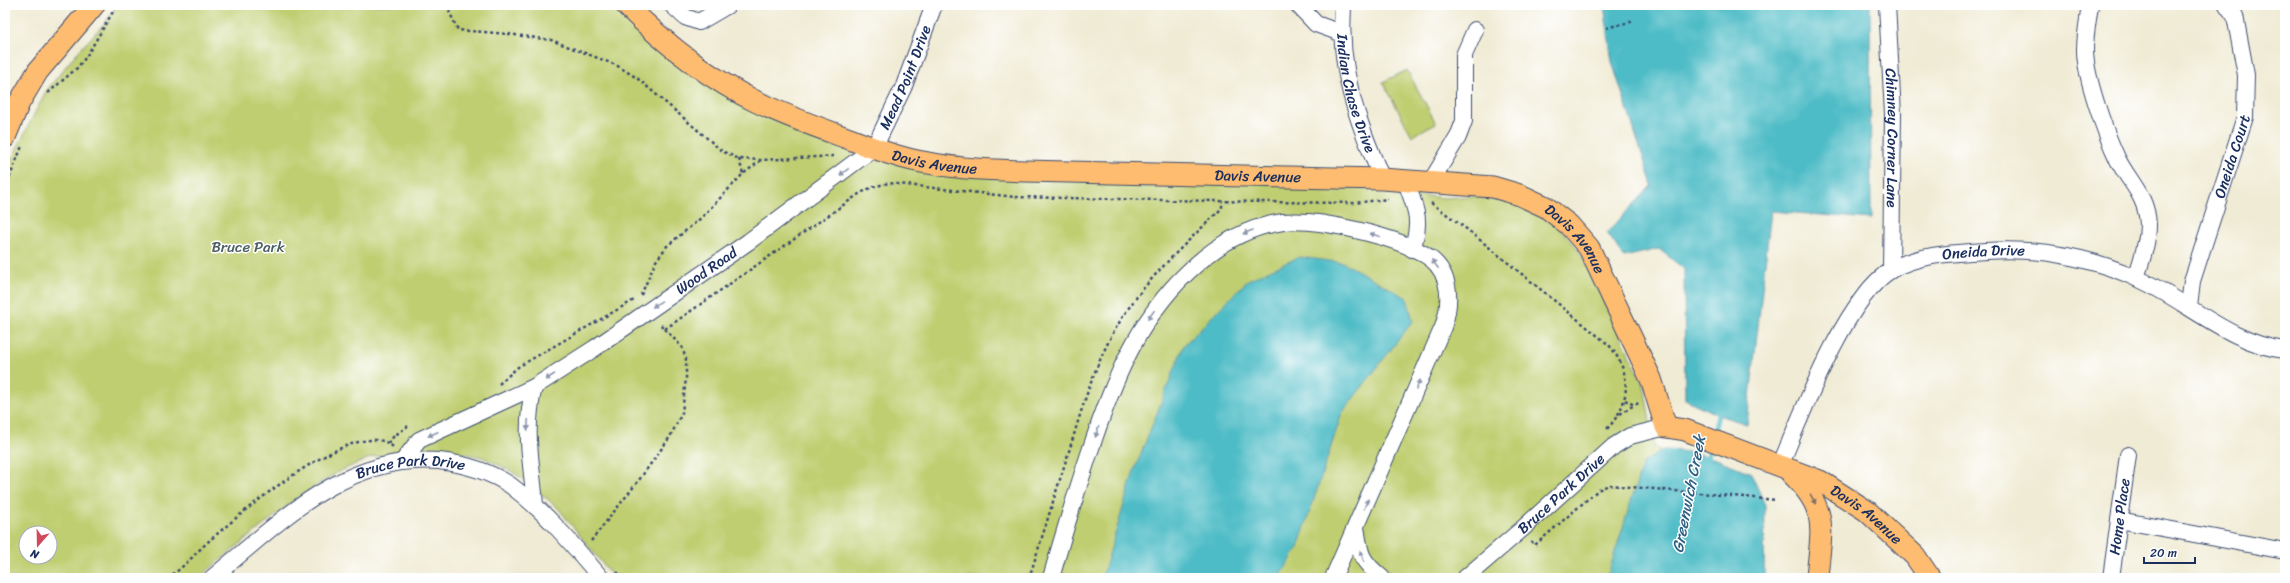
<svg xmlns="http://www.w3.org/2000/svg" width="2290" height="583" viewBox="0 0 2290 583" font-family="Sriracha,sans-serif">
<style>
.green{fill:#bfce70;stroke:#6d7e67;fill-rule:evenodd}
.water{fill:#4ebcc6;stroke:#347692}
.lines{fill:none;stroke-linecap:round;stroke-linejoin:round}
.stream{stroke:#4ebcc6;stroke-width:5}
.minor-casing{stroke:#3b4b70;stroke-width:18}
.major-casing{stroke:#3b4b70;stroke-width:23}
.path{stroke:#3b4b70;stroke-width:2.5;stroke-dasharray:3 3;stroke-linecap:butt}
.minor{stroke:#fff;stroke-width:16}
.major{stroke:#febc70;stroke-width:21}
.oneway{fill:#8d97ae}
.oneway2{fill:#816e66}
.labels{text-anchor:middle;stroke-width:3;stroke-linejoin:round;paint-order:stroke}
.street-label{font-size:15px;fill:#1b2f5e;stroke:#fff}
.park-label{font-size:15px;fill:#4c5f63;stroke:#fff}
.water-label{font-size:16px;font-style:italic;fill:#2d6082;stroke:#fff}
</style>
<rect width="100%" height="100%" fill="#fff"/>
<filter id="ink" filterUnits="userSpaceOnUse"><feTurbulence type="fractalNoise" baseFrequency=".025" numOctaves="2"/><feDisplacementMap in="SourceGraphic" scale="8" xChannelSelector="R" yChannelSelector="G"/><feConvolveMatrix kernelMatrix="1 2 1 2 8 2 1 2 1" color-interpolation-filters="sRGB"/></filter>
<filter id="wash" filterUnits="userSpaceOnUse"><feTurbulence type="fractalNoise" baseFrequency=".012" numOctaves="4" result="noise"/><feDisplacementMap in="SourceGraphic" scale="16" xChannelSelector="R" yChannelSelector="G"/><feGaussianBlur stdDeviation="0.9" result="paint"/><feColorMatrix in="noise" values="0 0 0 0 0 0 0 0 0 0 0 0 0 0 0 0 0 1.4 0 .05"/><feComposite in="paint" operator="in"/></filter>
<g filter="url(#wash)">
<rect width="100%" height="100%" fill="#f0ebd4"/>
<path class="green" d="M118,5h496l35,35 245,121 478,28 71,9 30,-2 53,10 33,21 18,21 15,27 52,111 10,60 21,15 -11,117h-1050l-56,-70 -33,-28 -16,-10 -27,-13 -28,-5 -30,-2 -52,7 -34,15 -41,26 -99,80h-193v-406l41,-81 29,-36 27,-29zM26,533h24v24h-24z
M1407,70l29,53 -24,13 -29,-54z"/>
<path class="water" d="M1604,5h266l1,214 -100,-8 -24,213 -29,-9 -33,-16 -1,-130 -25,-20 -35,8 -17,-24 45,-48 -40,-123z
M1299,257l45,6 63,35 6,23 -71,92 -44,135 -19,30h-177l32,-107 50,-126 64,-65z
M1663,450c34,0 57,10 88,23l14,32 -1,73h-157l36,-115z"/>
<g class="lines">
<path class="stream" d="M1713,436l5,-21
M1707,461l4,-17"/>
</g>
</g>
<g filter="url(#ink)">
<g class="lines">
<defs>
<g id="minor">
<path d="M672,5l13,12 14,5 29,-17"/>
<path d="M1298,5l18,19 25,9"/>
<path id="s1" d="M1343,5c-5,67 14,113 39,174"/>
<path id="s2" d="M1887,5l6,109 -2,156"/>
<path d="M2090,5c-2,15 -5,30 -5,45 0,27 21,85 33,110 12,23 29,36 30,65 0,18 -7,37 -12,53"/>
<path d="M1406,182c10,27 16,39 6,67"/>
<path d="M1430,183l28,-46 6,-16v-66l11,-25"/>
<path id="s3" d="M2189,306l3,-25 53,-164 1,-42 -11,-59 -8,-11"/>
<path d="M534,387c-11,45 -2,75 1,119"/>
<path id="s4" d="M403,461l16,-21 115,-53 61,-39 153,-106 126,-94 30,-62 30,-81"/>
<path id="s5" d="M1780,466c21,-50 65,-168 111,-196 27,-16 64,-17 95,-19 53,-4 109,7 157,30 46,22 91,64 142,69"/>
<path d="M2119,520l166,31"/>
<path d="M1356,527c4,27 4,33 26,51"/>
<path id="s6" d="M212,578c67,-55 133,-125 227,-117 25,3 50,10 71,24 35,26 63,60 91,93"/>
<path d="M1051,578c12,-42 25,-85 39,-127 22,-66 46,-130 98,-179 27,-26 58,-45 95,-50 35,-4 118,15 147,36 22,17 21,46 13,69l-110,251"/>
<path id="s7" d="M1465,578l56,-48 93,-84 16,-10 36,-9"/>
<path id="s8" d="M2111,578l17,-123"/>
</g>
<g id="major">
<path id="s9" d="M626,5c38,38 82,73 131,97 29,14 60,25 90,36 26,10 54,21 81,25 32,6 64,7 97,8l357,8 111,8 27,8 26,12 23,18 20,23 62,131 15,48 19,3 135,51 47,30 48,45 15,22"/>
<path d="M5,137l14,-34 19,-32 56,-66"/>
<path d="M1791,473c39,38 30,55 26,105"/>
</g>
</defs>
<use href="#minor" class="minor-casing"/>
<use href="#major" class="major-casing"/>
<path class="path" d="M446,5l12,25 50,4 43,6 65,25 21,13 85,73 17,8 22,1 74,-4
M1606,28l28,-7
M48,93l29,-25 9,-11 31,-52
M739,159l4,15
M5,189l17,-43
M1431,203l33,24 145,118c24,29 22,60 -4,86
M641,295l15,-34 11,-15 34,-28 42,-44 17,-13
M665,329l194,-135 13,-7 17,-4 126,14 250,5 89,1 34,-4
M499,384l19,-17 116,-67
M1625,400l9,5 5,-2
M1620,414l14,-9
M388,443l6,-7 14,-10
M591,541l48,-61 31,-43 12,-24 4,-35v-19l-4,-12 -23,-24
M1531,541l4,4 63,-55 11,-5 168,15
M617,572l5,6
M167,578c16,-9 29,-26 43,-38 28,-24 150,-130 184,-92
M1029,578c14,-43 27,-87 41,-130 14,-47 28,-95 56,-136 26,-39 63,-71 96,-104v-7"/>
<use href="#minor" class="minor"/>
<use href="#major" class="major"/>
</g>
<defs><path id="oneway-solid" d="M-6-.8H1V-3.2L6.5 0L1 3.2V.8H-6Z"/></defs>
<g class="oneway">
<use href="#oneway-solid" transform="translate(844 172) rotate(143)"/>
<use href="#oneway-solid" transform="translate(1248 232) rotate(159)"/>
<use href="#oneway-solid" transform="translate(1375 235) rotate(-162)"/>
<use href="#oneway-solid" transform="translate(1435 264) rotate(-127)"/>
<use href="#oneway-solid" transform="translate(657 304) rotate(146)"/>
<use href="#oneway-solid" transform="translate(1151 315) rotate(126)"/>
<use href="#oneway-solid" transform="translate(550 377) rotate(147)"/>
<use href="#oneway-solid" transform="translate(1418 385) rotate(-67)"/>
<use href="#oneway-solid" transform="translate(528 425) rotate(92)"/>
<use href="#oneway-solid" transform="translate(1097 432) rotate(108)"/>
<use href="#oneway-solid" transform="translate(433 434) rotate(155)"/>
<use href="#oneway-solid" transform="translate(1366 504) rotate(-67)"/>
<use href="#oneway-solid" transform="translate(1362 556) rotate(-110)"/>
</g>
<use class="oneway2" href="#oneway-solid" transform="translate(1813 499) rotate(61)"/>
</g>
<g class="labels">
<g class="street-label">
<text dy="5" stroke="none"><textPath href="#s4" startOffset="646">Mead Point Drive</textPath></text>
<text dy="5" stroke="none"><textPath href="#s1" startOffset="90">Indian Chase Drive</textPath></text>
<text dy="5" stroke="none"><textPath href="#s2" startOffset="133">Chimney Corner Lane</textPath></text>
<text dy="5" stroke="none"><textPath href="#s3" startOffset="156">Oneida Court</textPath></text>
<text dy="5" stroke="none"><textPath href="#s9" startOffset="352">Davis Avenue</textPath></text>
<text dy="5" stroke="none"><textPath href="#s9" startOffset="676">Davis Avenue</textPath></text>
<text dy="5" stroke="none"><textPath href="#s9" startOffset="1012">Davis Avenue</textPath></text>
<text dy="5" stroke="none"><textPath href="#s5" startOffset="323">Oneida Drive</textPath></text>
<text dy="5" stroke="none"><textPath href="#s4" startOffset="361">Wood Road</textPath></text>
<text dy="5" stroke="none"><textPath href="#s6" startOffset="234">Bruce Park Drive</textPath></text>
<text dy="5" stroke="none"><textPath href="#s7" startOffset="128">Bruce Park Drive</textPath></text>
<text dy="5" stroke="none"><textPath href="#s9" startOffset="1444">Davis Avenue</textPath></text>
<text dy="5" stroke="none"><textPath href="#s8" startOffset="62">Home Place</textPath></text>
</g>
<g class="park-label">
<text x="248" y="252">Bruce Park</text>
</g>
<g class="water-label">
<text transform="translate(1688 494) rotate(-79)" y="6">Greenwich Creek</text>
</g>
</g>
<rect width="2290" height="583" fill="none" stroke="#fff" stroke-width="20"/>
<g transform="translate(38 545) rotate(200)"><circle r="19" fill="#ffffff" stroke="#a4acbf"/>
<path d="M0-3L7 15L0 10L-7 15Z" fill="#d1495b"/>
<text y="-6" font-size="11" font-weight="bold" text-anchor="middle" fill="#1b2f5e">N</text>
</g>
<path d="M2144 557v6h51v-6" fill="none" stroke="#1b2f5e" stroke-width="2"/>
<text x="2150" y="557" font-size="12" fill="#1b2f5e" stroke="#ffffff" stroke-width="3" paint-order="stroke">20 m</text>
</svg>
